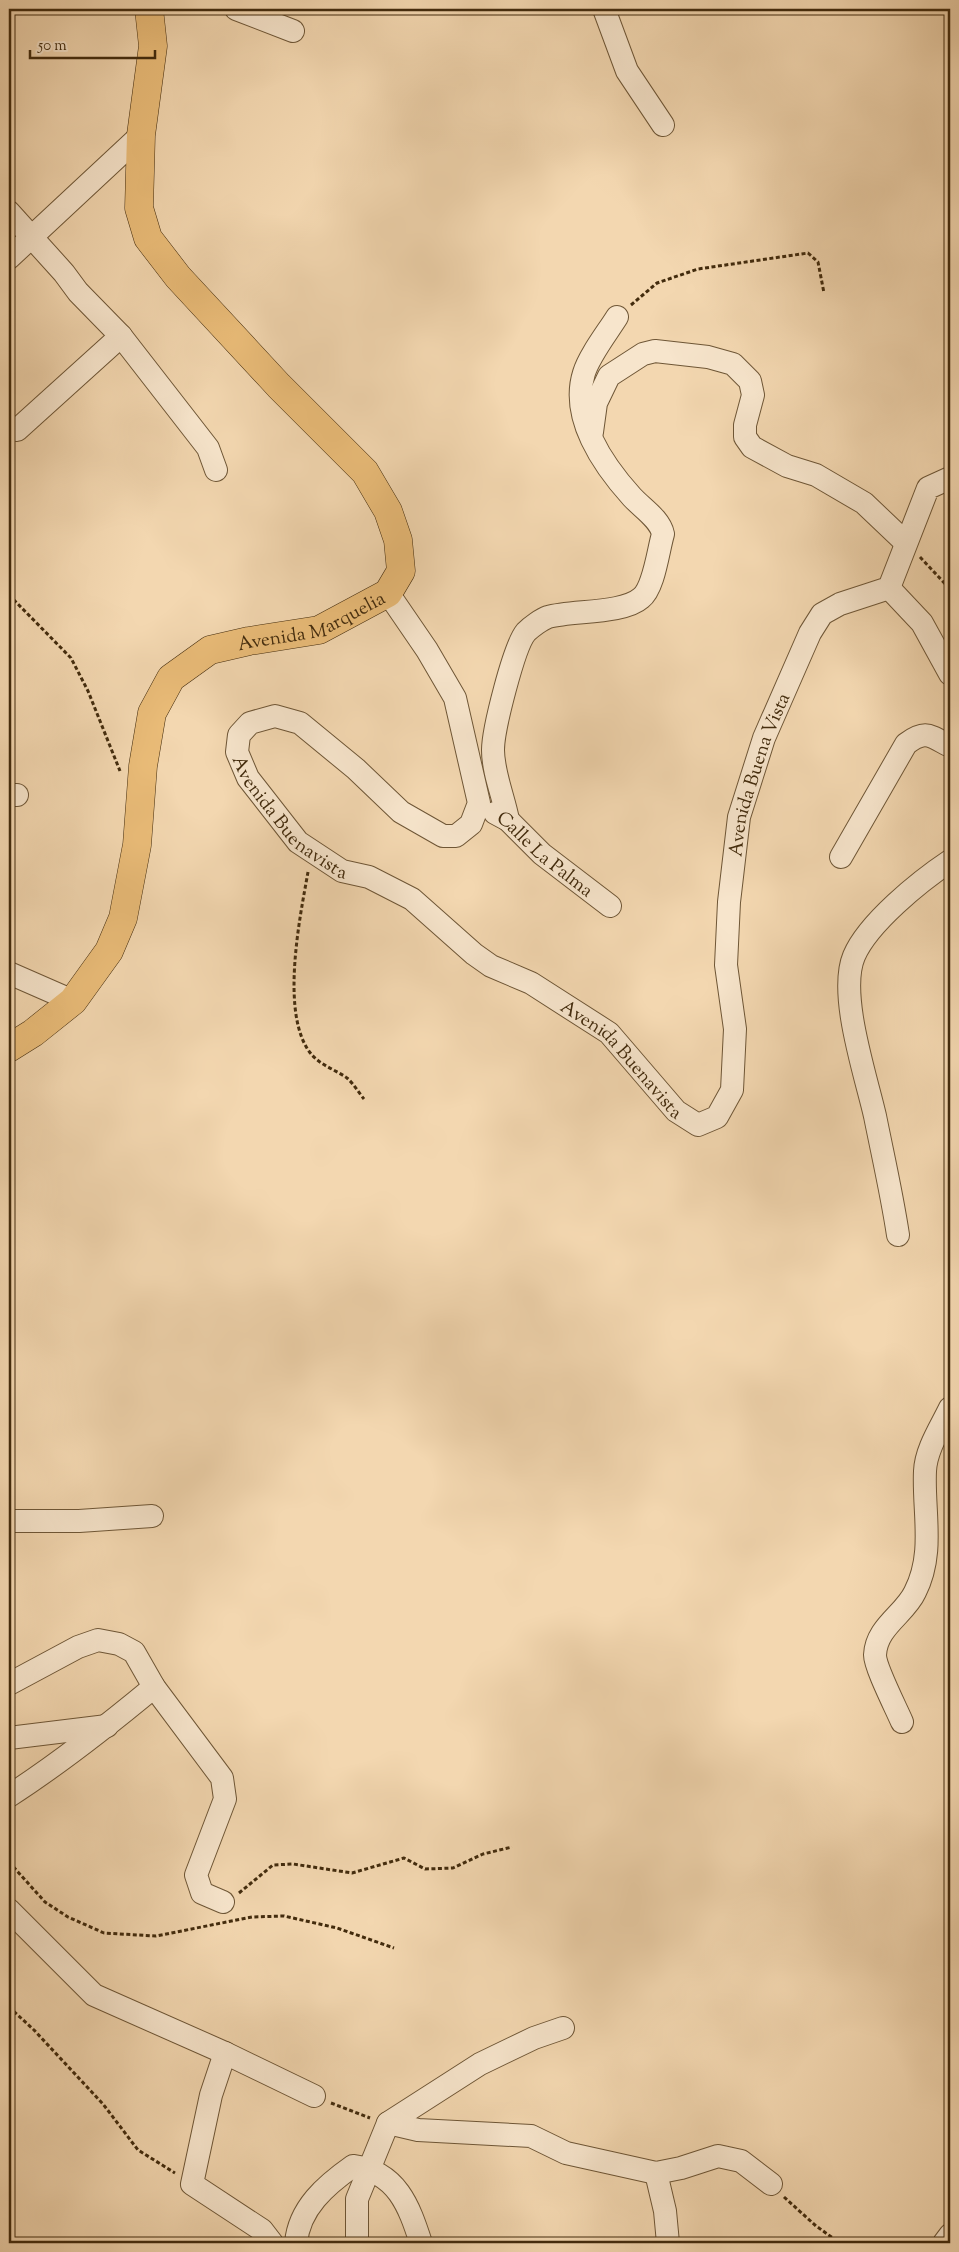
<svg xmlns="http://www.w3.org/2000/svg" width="959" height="2252" viewBox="0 0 959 2252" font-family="'Sorts Mill Goudy',serif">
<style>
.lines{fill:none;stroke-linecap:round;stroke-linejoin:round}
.minor-casing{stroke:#6e5636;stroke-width:24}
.major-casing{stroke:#422b0d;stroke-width:29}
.path{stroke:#422b0d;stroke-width:3;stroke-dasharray:4 2.5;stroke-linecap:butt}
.minor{stroke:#f7e5cc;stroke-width:22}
.major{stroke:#eabc78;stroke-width:28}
.labels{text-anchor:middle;stroke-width:4.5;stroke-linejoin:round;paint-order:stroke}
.street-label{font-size:19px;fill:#422b0d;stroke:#f7e5cc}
</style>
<rect width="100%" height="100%" fill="#f3d7b0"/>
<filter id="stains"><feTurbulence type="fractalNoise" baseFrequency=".004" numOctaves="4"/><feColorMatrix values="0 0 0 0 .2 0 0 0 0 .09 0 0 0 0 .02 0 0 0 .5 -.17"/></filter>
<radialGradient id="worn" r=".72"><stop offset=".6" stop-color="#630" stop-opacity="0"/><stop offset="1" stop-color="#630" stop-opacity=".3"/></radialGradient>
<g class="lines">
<defs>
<g id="minor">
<path d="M236,9l57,22"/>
<path d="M604,9l23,62 36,54"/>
<path d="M9,212l55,61 14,19 43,44 87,112 8,22"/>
<path d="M9,258l132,-123"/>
<path d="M17,430l104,-94"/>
<path d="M592,432l4,-29 13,-27 34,-22 12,-3 53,6 25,7 17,17 3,14 -8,30v12l7,10 35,19 29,9 48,28 41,39"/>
<path d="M889,588l33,35 28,51"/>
<path id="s1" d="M388,593l39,57 28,48 24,105 -8,21 -15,12h-13l-42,-24 -45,-43 -56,-46 -25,-7 -25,7 -11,12 -2,17 11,26 50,64 44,29 27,6 43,22 62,55 17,12 40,17 78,50 67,78 22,14 19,-8 15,-27 3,-61 -9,-64 3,-63 10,-85 25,-79 46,-105 12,-19 18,-10 49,-16 39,-100 22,-10"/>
<path d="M9,795h8"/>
<path id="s2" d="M495,813l13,7 34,34 68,52"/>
<path d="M508,820c-4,-22 -15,-47 -15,-70 0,-20 21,-104 33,-118 5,-5 16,-13 22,-15 24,-7 75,-3 93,-19 13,-10 17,-47 22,-64 -3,-15 -21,-26 -31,-37 -29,-32 -62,-80 -48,-124 5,-17 23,-40 33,-56"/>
<path d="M841,857l65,-113c19,-14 23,-9 42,1l2,-3"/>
<path d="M9,973l64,28"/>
<path d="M898,1235c-6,-40 -15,-79 -23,-119 -9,-40 -37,-122 -21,-160 14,-33 66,-75 96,-95"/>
<path d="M9,1521h70l73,-5"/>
<path d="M9,1684l69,-37 20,-7 21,4 15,8 20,35 68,91 3,21 -29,76 6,18 21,9"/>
<path d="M902,1722c-6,-14 -27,-55 -27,-67 1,-28 30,-41 40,-63 20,-39 8,-80 10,-121 1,-22 16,-44 25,-63"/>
<path d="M9,1738l98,-12"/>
<path d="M9,1796c51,-33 98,-70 145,-109"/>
<path d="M9,1910l85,85 131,58 89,43"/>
<path d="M225,2053l-14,42 -19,89 70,46 10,13"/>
<path d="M388,2123l30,7 113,6 35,17 90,20 25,-5 37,-12 23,5 30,23"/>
<path d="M656,2173l9,38 3,32"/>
<path d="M296,2243c3,-35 30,-58 57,-77 44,6 56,40 68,77"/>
<path d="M357,2243v-44l31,-76 92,-59 54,-26 29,-10"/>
<path d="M944,2243l6,-8"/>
</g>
<g id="major">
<path id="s3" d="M9,1048l24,-15 40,-32 36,-50 14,-33 14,-73 6,-79 9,-53 19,-35 39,-28 39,-9 70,-11 69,-37 13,-22 -3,-31 -10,-29 -23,-39 -86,-86 -101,-109 -30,-39 -9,-30 2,-73 12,-89 -4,-37"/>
</g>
</defs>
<use href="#minor" class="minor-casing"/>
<use href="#major" class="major-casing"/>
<path class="path" d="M631,305l26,-22 41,-14 110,-16 10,9 6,31
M920,557l30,32
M9,595l62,63 17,33 32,80
M9,763l4,14
M308,872c-8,45 -29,145 4,183 10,11 24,15 35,23 6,5 12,15 17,21
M9,1862l36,40 23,15 36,16 52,3 96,-19 32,-1 53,12 57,20
M239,1893l34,-28 20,-1 59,9 52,-15 21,11 28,-1 30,-14 29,-7
M9,2007l25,23 69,74 35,46 37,23
M331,2103l39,15
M784,2197l32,29 24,17"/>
<use href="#minor" class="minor"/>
<use href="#major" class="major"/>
</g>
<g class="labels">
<g class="street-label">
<text dy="7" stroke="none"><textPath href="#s3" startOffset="578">Avenida Marquelia</textPath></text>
<text dy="7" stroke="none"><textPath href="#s1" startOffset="1534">Avenida Buena Vista</textPath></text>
<text dy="7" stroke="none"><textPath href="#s1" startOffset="641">Avenida Buenavista</textPath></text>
<text dy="7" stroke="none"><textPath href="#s2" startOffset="65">Calle La Palma</textPath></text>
<text dy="7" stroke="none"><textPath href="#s1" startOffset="1060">Avenida Buenavista</textPath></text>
</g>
</g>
<rect width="959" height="2252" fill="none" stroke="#f3d7b0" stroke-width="30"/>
<rect x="10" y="10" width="939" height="2232" fill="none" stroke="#422b0d" stroke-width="2.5"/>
<rect x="15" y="15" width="929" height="2222" fill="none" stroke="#422b0d"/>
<path d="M30 50v8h125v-8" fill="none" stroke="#422b0d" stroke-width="2.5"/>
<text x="38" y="50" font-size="15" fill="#422b0d" stroke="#f7e5cc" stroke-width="4" paint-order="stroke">50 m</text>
<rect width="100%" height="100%" filter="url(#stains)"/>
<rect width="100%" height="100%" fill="url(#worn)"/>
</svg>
